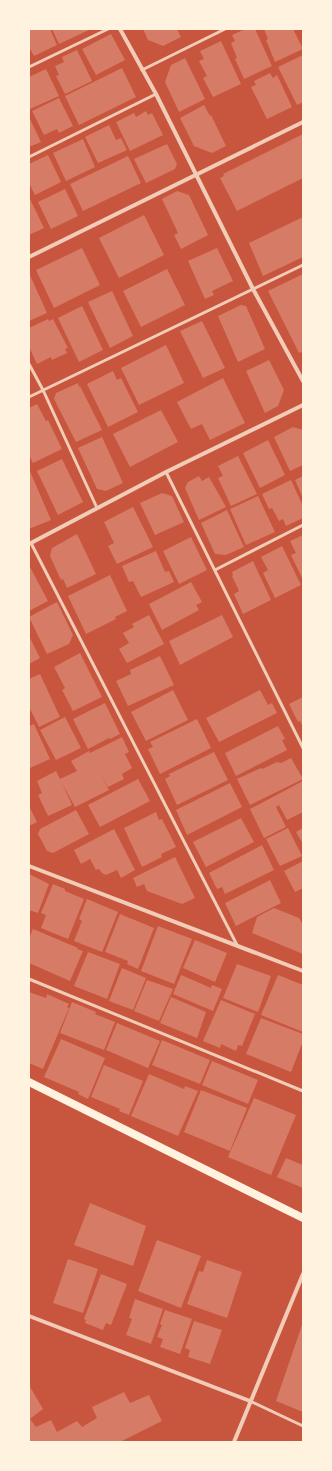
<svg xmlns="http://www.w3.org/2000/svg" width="332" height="1471" viewBox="0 0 332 1471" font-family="'Roboto Condensed',sans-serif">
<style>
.building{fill:#d67c66}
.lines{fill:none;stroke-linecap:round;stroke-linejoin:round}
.service{stroke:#f1ccb7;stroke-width:3}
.minor{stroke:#f1ccb7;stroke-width:4}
.secondary{stroke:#fff3e0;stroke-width:8}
</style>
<rect width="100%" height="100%" fill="#c8553d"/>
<path class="building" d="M29,29h21l7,16 -23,11 -5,-9z
M52,29h39l-32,15z
M143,29h34l4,8 -18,9 -15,-6z
M245,29h10l17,37 -28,13 -9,-20 2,-1 -6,-15 4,-2 -3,-6z
M264,29h29l10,20 -28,13 -9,-22 2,-1z
M111,34l14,26 -29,15 -14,-26z
M221,41l20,43 -28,13 -10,-19 4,-2 -8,-15 5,-2 -4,-8z
M77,50l15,31 -27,13 -9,-18 3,-1 -4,-9 9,-4 -2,-5z
M303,55v47l-6,3 -19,-38z
M185,58l20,41 -26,13 -14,-30 6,-17z
M122,68l14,29 -57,28 -14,-29z
M46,69l13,27 -29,13 -1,-3v-29z
M270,73l3,5 4,-3 15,32 -25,12 -16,-32 5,-2 -2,-4z
M59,98l14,28 -14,7 -2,-4 -13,6 -12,-24z
M204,105l6,11 1,-1 15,31 -14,7 -18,-7 -14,-28z
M146,111l2,4 4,-2 11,22 -33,16 -14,-29 18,-9 2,4z
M29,117l12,25 -12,5z
M109,125l7,15 5,-2 6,12 -29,13 -13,-26z
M303,134v44l-66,33 -17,-33 4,-2 -1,-2z
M83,139l12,28 -29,14 -13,-28z
M167,144l10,20 -2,5 -29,14 -12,-24z
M48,155l13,27 -26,13 -6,-12v-19z
M128,156l13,27 -58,28 -13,-27z
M65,189l13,27 -27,13 -13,-27z
M177,191l12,4 19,40 -27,14 -7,-14 4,-2 -16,-34z
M30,199l14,29 -15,7v-35z
M144,215l20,40 -45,23 -20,-40z
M303,217v40l-40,19 -14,-33z
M82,248l18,37 -46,23 -18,-38z
M217,248l16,33 -21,10 2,4 -9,4 -17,-38z
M167,269l18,36 -44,22 -18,-36z
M29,273l18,40 -18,8z
M303,274v77l-4,2 -31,-62z
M112,291l21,45 -23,12 -22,-46z
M241,305l5,1 19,43 -27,13 -20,-46z
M82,306l21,44 -24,12 -21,-44z
M48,319l1,2 4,-2 15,29 -3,1 2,4 -15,7 -1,-3 -14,7 -8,-17v-19z
M202,321l23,47 -22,10 -23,-47z
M166,345l18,38 -45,22 -18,-37z
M269,360l15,30 -6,16 -13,7 -19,-42z
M113,371l4,9 4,-2 17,34 -30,15 -21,-43z
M223,378l22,45 -35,17 -8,-16 -11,5 -14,-27z
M78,383l1,4 1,-1 22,44 -26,12 -22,-43 2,-6z
M37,404l9,17 2,-1 14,29 -29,14 -4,-8v-47z
M161,410l17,32 -48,25 -17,-33z
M293,427l10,3v35l-13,6 -16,-34z
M102,437l21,46 -17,8 -9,-2 -19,-41z
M268,440l17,35 -25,13 -17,-35z
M238,456l19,38 -26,12 -13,-28 5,-2 -5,-10z
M62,459l21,43 -25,13 -21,-44z
M29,469l22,51 -22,9z
M199,476l3,5 7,-4 17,30 -27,13 -14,-32 3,-6z
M303,476v22l-8,-18z
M291,480l12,26v12l-17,8 -3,-7 -4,2 -7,-13 -3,1 -7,-15z
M162,493l10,3 12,26 -29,13 -15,-32z
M258,496l17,36 -29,13 -16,-36z
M133,507l20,40 -36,17 -9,-18 6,-3 -10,-21z
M227,510l17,37 -18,8 -11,-1 -14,-31z
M77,534l19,40 -29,14 -4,-9 -2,1 -11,-24 2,-8z
M303,535v45l-12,-25 5,-2 -6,-12z
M191,537l16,33 -28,14 -16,-33z
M282,546l19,39 -26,13 -12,-25 5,-3 -7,-13z
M156,551l9,21 4,-1 5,11 -33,15 -8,-16 -4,1 -7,-16z
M253,561l18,39 -28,14 -9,-20 5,-3 -7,-15 1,-1 -1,-3z
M29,567h1l18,34 -19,10z
M110,575l17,36 -12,6 1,2 -30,15 -18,-38z
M191,582l11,20 -6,3 3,5 -37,20 -13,-26z
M57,602l16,33 -4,9 -22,10 -18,-37z
M149,615l15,29 -37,19 -8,-14 10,-6 -6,-10 11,-6 -2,-3z
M222,615l11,22 -53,28 -11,-24z
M29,636l11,22 -11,6z
M80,653l22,44 -29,14 -11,-21 3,-2 -11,-21z
M160,656l14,29 -46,21 -12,-25 15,-7 -1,-4z
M40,674l20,43 -21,10 -10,-20v-28z
M173,690l15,30 -42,21 -15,-29z
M260,690l8,15 4,-2 5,10 -58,29 -13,-24z
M303,697v30l-3,-6 -2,1 -9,-18z
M105,703l15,31 -10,5 -1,-1 -21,11 -15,-30z
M65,717l16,31 -25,12 -16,-30z
M197,719l14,29 -51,26 -12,-25 5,-2 -3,-5z
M34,724l16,35 -20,9 -1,-42z
M278,726l7,13 -3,1 5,10 -51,26 -11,-23z
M122,737l7,15 -4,2 7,14 -10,6 2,5 -16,8 -8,-14 9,17 -34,17 -13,-24 10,22 -24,11 -10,-21 4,-2 -5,-12 19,-10 4,8 17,-8 -6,-10 18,-10 1,2z
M214,752l14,28 -51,25 -12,-26 5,-3 -1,-2z
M291,758l12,21 -53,26 -13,-26 24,-11 1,1 15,-7 4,1z
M138,779l12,22 -50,26 -12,-22z
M303,781v31l-16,8 -8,-15 -3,2 10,20 -22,11 -14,-29z
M230,783l12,24 -55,28 -11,-25z
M29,806l8,16 -8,4z
M76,810l13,24 -36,19 -6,-2 -9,-17 2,-5z
M156,812l3,8 3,-1 14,28 -15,7 1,3 -20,10 -18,-39z
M241,818l13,24 -48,25 -13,-25z
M288,828l14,28 -22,10 -14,-27z
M303,828v16l-7,-12z
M114,829l21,41 -14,8 -4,-8 -11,5 -4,-2 -3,-4 -3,1 -6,-11 -9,5 -7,-14z
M262,845l12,25 -49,24 -3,-7 -5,2 -8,-16z
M175,857l20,41 -13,6 -35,-13 -3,-7 -7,3 -4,-9z
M303,861v27l-8,4 -11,-21z
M29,874l20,10 -11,29 -9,-3z
M270,880l11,23 -45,23 -11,-23z
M53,884l12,5v2l19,8 -16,40 -27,-11 5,-13 -5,-2z
M87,899l31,13 -16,40 -28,-11 8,-20 -3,-2z
M274,908l25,10 4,7v29l-51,-21 5,-16z
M120,914l34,14 -16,41 -11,-5 1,-3 -23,-9z
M158,926l34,13 -18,45 -33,-13z
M33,929l45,19 -1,1 6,2 -13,30 -41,-18v-25z
M195,940l32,13 -12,29 -32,-14z
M88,952l32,12 -13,35 -33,-13z
M237,964l34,12 -13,36 -35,-14z
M122,968l24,10 -13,32 -24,-9z
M181,975l30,13 1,-3 10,4 -9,22 -40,-17z
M278,975l25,10v47l-42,-17z
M147,980l26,9 -14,32 -25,-10z
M29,992l17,6 1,-4 22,10 -2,3 2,1 -26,61 -14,-6z
M171,997l35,15 -9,26 -37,-15z
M221,1000l34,14 -13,32 -4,-1 -2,6 -15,-7 -1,4 -17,-7z
M72,1002l24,10 -1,2 20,8 -11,28 -44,-17z
M261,1018l42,16v7l-12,31 -45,-18z
M117,1023l43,18 -12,27 -42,-18z
M61,1039l44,19 -17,41 -10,-5 1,-2 -35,-15z
M162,1040l48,20 -10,24 -48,-19z
M212,1061l46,19 -10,24 -46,-19z
M104,1065l39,16 -14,34 -10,-4 1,-2 -29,-12z
M149,1074l35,15 1,-3 13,5 -20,45 -47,-20z
M201,1090l46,18 -17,43 -46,-19z
M254,1098l42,17 -25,60 -43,-18z
M286,1158l17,7v23l-26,-11z
M90,1203l56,23 -13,40 -59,-21z
M157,1240l44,16 -20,52 -43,-17z
M68,1259l30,10 -15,44 -30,-10z
M207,1260l35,12 -15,46 -40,-14 12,-33 4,1z
M101,1274l26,10 -16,41 -5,-2 -3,7 -18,-7 1,-3 -2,-1z
M135,1299l28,10 -12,35 -25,-9 6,-16 -3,-1z
M165,1310l27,9 -12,35 -20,-7 3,-8 -6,-2 5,-12 -2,-1z
M194,1321l28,9 -12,34 -22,-7 2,-7 -5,-2z
M303,1322v90l-27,-11z
M29,1385l14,24 -13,10 6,8 15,-7 6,12 20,-11 5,6 15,-9 -5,-11 32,-15 6,11 19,-8 13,26 -42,21h-91z"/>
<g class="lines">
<path class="service" d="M29,67l79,-38
M142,70l83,-41
M29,157l127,-63
M29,364l14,26 54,118
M29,397l274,-132
M166,472l137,276
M31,543l206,402
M215,570l88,-45
M29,979l274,112
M250,1401l53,25"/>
<path class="minor" d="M120,29l36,65 97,195 50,92
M29,257l274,-135
M29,544l137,-72 137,-67
M29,866l274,105
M29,1316l221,85
M234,1442l69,-168"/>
<path class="secondary" d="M29,1082l274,136"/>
</g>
<rect width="332" height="1471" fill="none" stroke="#fff3e0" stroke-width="60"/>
</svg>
